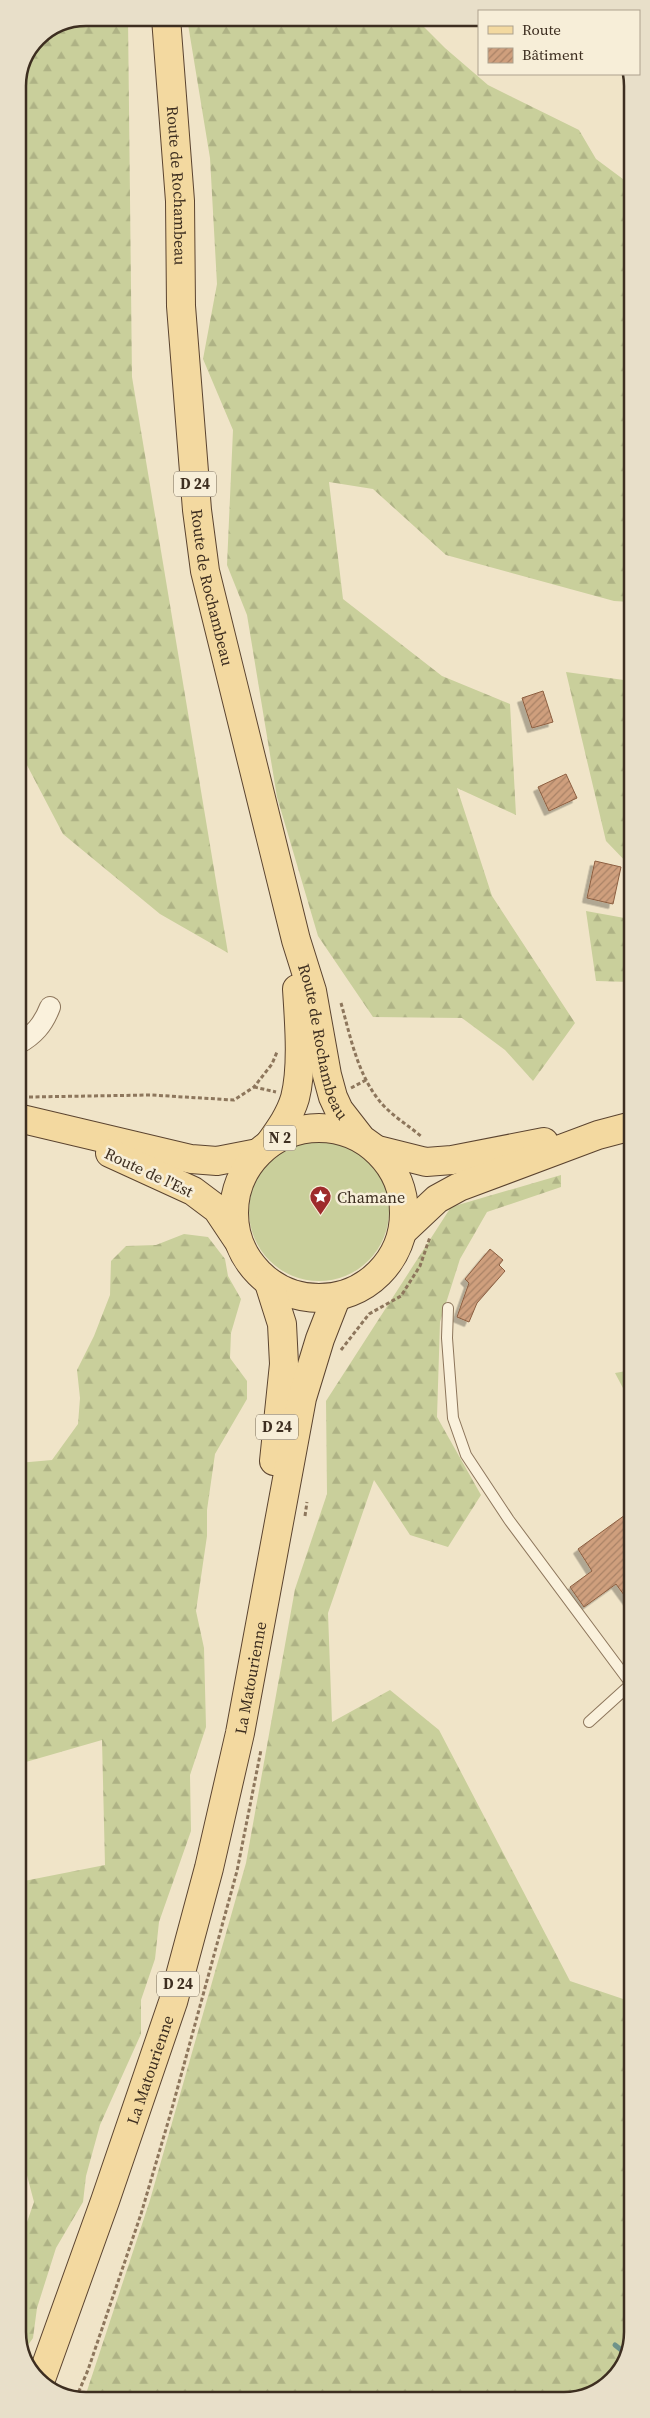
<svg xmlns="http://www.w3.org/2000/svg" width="650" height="2418" viewBox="0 0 650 2418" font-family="'Source Serif 4',serif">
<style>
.grass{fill:#c9cf9b}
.forest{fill:url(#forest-firs)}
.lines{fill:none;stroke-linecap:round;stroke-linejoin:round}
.stream{stroke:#6f938a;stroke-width:5}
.building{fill:url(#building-hatch);stroke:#8d5f41;filter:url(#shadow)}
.lane-casing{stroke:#8d765c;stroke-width:12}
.street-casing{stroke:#8d765c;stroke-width:22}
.primary-casing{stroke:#5b4430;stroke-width:30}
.path{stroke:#8d765c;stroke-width:3;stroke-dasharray:4 2.5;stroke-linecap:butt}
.lane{stroke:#faf1dc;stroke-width:10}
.street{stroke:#faf1dc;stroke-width:20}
.primary{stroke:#f3d9a0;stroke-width:28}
.labels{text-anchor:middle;stroke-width:5;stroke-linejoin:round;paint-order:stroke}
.shield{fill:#f7eed8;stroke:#756857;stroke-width:1}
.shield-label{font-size:15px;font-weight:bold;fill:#3d2e20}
.street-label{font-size:16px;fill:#3d2e20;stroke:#f7eed8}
.poi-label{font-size:16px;fill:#3d2e20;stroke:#f7eed8;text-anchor:start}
.rim{fill:none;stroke:#3d2e20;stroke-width:2.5}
</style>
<defs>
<pattern id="forest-firs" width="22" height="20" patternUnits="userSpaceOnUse" patternTransform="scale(1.25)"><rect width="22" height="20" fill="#c9cf9b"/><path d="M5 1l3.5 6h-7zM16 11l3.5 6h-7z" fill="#aeb285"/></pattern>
<pattern id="building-hatch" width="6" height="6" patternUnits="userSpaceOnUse" patternTransform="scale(1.25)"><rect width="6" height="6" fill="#cf9f7d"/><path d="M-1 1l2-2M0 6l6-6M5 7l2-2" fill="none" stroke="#a98266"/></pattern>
<filter id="shadow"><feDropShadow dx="-4.5" dy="4.5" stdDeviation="0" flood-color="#0004"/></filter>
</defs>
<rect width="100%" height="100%" fill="#f0e4c8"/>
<path class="grass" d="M249 1211a70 70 0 1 1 140 0a70 70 0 1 1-140 0Z"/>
<path class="forest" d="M86,18h42l4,359 96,576 -68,-39 -97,-80 -45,-86v-662l20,-49z
M187,18h228l30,30 43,37 91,45 17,29 35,26v417l-17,-1 -168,-46 -73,-66 -44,-7 14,117 99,77 68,28 6,111 -59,-27 35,108 83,127 -42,58 -28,-31 -43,-32 -89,-1 -55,-81 -41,-139 -30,-182 -20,-50 6,-135 -30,-71 14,-75 -7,-126z
M566,672l65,9 1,301 -36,-1 -10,-70 44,8 1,-52 -25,-26z
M561,1175v12l-74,25 -27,47 -20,63 -3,95 44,78 -33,52 -38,-12 -36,-55 -46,133 4,109 58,-32 49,40 131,251 62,21v330l-16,45 -38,22 -494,1 66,-200 96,-337 49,-274 32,-95 -1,-93 125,-194z
M184,1234l24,3 17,22 3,17 13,23 -10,34 -1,25 17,23v18l-32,55 -8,56v26l-11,75 8,37 2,79 -16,48 1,56 -32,91 -4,37 -14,41v34l-41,91 -14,51 -3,26 -27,46 -19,60 -4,30 -10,14 -4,-6v-101l15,-43 -10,-38 -5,-4v-278l86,-17 -3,-125 -83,24 -1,-301 34,-3 26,-36 2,-26 -3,-28 17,-34 16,-41 1,-34 15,-15 30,-1z
M632,1370v35l-17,-32z"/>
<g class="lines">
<path class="stream" d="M615,2345l10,8"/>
</g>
<path class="building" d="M543,691l10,31 -21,6 -10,-30z
M566,774l11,24 -28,13 -11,-24z
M595,861l26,6 -8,37 -26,-6z
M490,1249l13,11 -4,5 6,6 -28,32 -8,19 -12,-5 12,-34 -4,-4z
M632,1510v96l-16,-22 -32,23 -14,-20 22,-16 -14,-22z"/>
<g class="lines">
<defs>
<path id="lane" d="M448,1308l-1,30 6,80 13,37 43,65 122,164 -42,38"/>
<path id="street" d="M18,1044c16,-9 25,-19 32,-37"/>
<g id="primary">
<path id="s1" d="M166,18l14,183 1,105 16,204 8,61 91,369 16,51 15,84 6,22 6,13 21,27"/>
<path d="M18,1118l173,41 26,2 41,-8"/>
<circle cx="319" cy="1213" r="85"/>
<path d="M270,1143c10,-14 20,-28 25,-45 8,-31 4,-77 2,-109"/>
<path d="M378,1150l48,12 26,-2 92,-18"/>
<path d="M110,1153l83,38 24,18 20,30"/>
<path d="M403,1231l34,-32 22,-12 139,-52 34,-9"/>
<path d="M269,1283l13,41 2,40 -10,97"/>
<path id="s2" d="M40,2382l65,-181 68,-199 36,-134 31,-135 62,-335 18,-59 16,-41"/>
</g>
</defs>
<use href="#lane" class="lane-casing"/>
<use href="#street" class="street-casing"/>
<use href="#primary" class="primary-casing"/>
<path class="path" d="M341,1003c9,32 16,69 37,96 11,15 30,26 44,38
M254,1087l22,5
M351,1088l15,-8
M29,1097l122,-2 83,5 20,-13 18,-23 5,-12
M341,1350l28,-36 32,-18 19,-30 10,-29
M305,1516l2,-14
M76,2398l12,-28 53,-156 30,-102 66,-241 24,-121"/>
<use href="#lane" class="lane"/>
<use href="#street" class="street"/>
<use href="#primary" class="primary"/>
</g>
<defs>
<symbol id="sight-pin" viewBox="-11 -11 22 30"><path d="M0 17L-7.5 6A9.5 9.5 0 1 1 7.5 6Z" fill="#9e2a2b" stroke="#f7eed8"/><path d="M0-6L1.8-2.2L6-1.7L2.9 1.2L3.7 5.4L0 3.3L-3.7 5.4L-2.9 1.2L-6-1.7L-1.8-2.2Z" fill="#fff"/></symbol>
</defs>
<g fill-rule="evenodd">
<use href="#sight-pin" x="308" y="1184" width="25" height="34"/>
</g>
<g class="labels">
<g class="shield">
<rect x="174" y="471.5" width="42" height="25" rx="4"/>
<rect x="264" y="1125.5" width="32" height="25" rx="4"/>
<rect x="256" y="1414.5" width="42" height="25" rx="4"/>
<rect x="157" y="1971.5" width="42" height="25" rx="4"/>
</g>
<g class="shield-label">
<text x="195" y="489">D 24</text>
<text x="280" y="1143">N 2</text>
<text x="277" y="1432">D 24</text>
<text x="178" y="1989">D 24</text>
</g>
<g class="street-label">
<text dy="6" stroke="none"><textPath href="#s1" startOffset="168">Route de Rochambeau</textPath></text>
<text dy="6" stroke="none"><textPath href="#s1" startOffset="572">Route de Rochambeau</textPath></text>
<text dy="6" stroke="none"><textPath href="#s1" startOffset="1040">Route de Rochambeau</textPath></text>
<text transform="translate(149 1172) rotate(25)" y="6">Route de l'Est</text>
<text dy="6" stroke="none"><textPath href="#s2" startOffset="736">La Matourienne</textPath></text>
<text dy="6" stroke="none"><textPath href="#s2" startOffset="331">La Matourienne</textPath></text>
</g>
<g class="poi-label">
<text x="337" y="1203">Chamane</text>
</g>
</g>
<path d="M0 0H650V2418H0ZM86 26H564A60 60 0 0 1 624 86V2332A60 60 0 0 1 564 2392H86A60 60 0 0 1 26 2332V86A60 60 0 0 1 86 26Z" fill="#e8dfc9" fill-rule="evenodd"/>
<path class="rim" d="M86 26H564A60 60 0 0 1 624 86V2332A60 60 0 0 1 564 2392H86A60 60 0 0 1 26 2332V86A60 60 0 0 1 86 26Z"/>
<rect x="478" y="10" width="162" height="65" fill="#f7eed8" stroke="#ada18e"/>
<rect x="488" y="26" width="25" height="8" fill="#f3d9a0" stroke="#ada18e"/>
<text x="522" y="35" font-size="15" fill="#3d2e20">Route</text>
<rect x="488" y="48" width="25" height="15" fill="url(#building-hatch)" stroke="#ada18e"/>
<text x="522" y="60" font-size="15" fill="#3d2e20">Bâtiment</text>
</svg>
